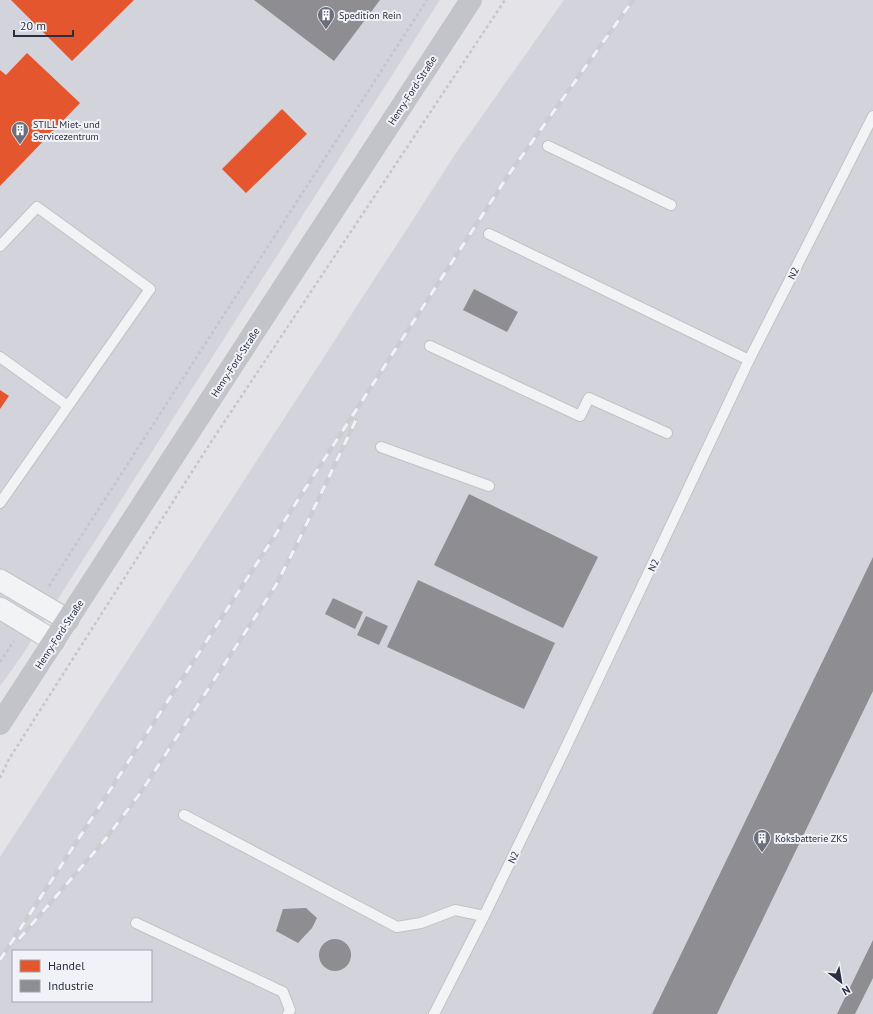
<svg xmlns="http://www.w3.org/2000/svg" width="873" height="1014" viewBox="0 0 873 1014" font-family="'PT Sans',sans-serif">
<style>
.built{fill:#d2d3db;fill-rule:evenodd}
.shops{fill:#e4572e}
.industry{fill:#8d8d92}
.lines{fill:none;stroke-linecap:round;stroke-linejoin:round}
.lane-casing{stroke:#c2c2c6;stroke-width:12}
.street-casing{stroke:#c2c2c6;stroke-width:23}
.path{stroke:#c5c5cb;stroke-width:2.5;stroke-dasharray:3 3;stroke-linecap:butt}
.lane{stroke:#f2f3f5;stroke-width:10}
.street{stroke:#f2f3f5;stroke-width:21}
.secondary{stroke:#c3c4ca;stroke-width:22}
.rail-casing{stroke:#cccdd0;stroke-width:4.5}
.rail{stroke:#f1f2f7;stroke-width:3;stroke-dasharray:9;stroke-linecap:butt}
.labels{text-anchor:middle;stroke-width:4;stroke-linejoin:round;paint-order:stroke}
.poi-label{font-size:10px;fill:#2a2e41;stroke:#f1f2f7;text-anchor:start}
.street-label{font-size:10px;fill:#2a2e41;stroke:#f1f2f7}
</style>
<rect width="100%" height="100%" fill="#e4e4e8"/>
<path class="built" d="M0,0h440l-419,657 -21,29z
M564,0h309v1014h-873v-157l458,-707zM13,951h138v50h-138z"/>
<path class="shops" d="M11,0h123l-62,61z
M27,53l53,50 -80,83v-116l6,5z
M282,109l25,25 -61,59 -24,-24z
M0,390l9,6 -9,13z"/>
<path class="industry" d="M254,0h126l-46,61z
M474,289l44,23 -11,20 -44,-22z
M469,494l129,63 -35,71 -129,-63z
M873,557v134l-156,323h-65z
M418,580l137,63 -31,66 -137,-62z
M333,598l30,14 -8,17 -30,-15z
M366,616l22,10 -9,19 -22,-10z
M306,908l11,10 -5,10 -14,15 -22,-12 7,-22z
M319 955a16 16 0 1 1 32 0a16 16 0 1 1-32 0Z
M873,940v38l-18,36h-18z"/>
<g class="lines">
<defs>
<path id="lane" d="M548,146l123,59
M489,234l260,126
M0,246l37,-39 113,82 -150,214
M430,346l150,70 9,-18 78,35
M0,357l68,49
M381,447l108,39
M184,815l213,112 24,-4 34,-13 29,6
M136,923l147,69 7,18 -2,4
M434,1014l50,-98 81,-167 184,-389 124,-244"/>
<path id="street" d="M0,580l68,40
M0,608l54,33"/>
</defs>
<use href="#lane" class="lane-casing"/>
<use href="#street" class="street-casing"/>
<path class="path" d="M49,586l378,-586
M0,662l14,-21
M0,778l9,-19 204,-320 292,-439"/>
<use href="#lane" class="lane"/>
<use href="#street" class="street"/>
<path class="secondary" d="M0,724l273,-421 198,-303"/>
<defs>
<path id="rail" d="M19,939l85,-98 37,-49 135,-207 20,-39 60,-126
M0,960l507,-783 126,-177"/>
</defs>
<use href="#rail" class="rail-casing"/>
<use href="#rail" class="rail"/>
</g>
<defs>
<symbol id="building-pin" viewBox="-11 -11 22 30"><path d="M0 17L-7.5 6A9.5 9.5 0 1 1 7.5 6Z" fill="#6b6e7b" stroke="#f1f2f7"/><path d="M-4-6H4V6H1V3H-1V6H-4ZM-2.5-4.3h1.7v1.8h-1.7ZM.8-4.3h1.7v1.8H.8ZM-2.5-1h1.7V.8h-1.7ZM.8-1h1.7V.8H.8Z" fill="#fff"/></symbol>
</defs>
<g fill-rule="evenodd">
<use href="#building-pin" x="316" y="5" width="20" height="27"/>
<use href="#building-pin" x="10" y="120" width="20" height="27"/>
<use href="#building-pin" x="752" y="828" width="20" height="27"/>
</g>
<g class="labels">
<g class="poi-label">
<text x="339" y="19">Spedition Rein</text>
<text x="33" y="128">STILL Miet- und<tspan x="33" dy="12">Servicezentrum</tspan></text>
<text x="775" y="842">Koksbatterie ZKS</text>
</g>
<g class="street-label">
<text transform="translate(412 90) rotate(-57)" y="4">Henry-Ford-Straße</text>
<text transform="translate(793 273) rotate(-63)" y="4">N2</text>
<text transform="translate(235 362) rotate(-57)" y="4">Henry-Ford-Straße</text>
<text transform="translate(653 565) rotate(-65)" y="4">N2</text>
<text transform="translate(59 634) rotate(-57)" y="4">Henry-Ford-Straße</text>
<text transform="translate(513 857) rotate(-64)" y="4">N2</text>
</g>
</g>
<rect x="12" y="950" width="140" height="52" fill="#f1f2f7" stroke="#a1a4ae"/>
<rect x="20" y="960" width="20" height="12" fill="#e4572e" stroke="#a1a4ae"/>
<text x="48" y="970" font-size="12" fill="#2a2e41">Handel</text>
<rect x="20" y="980" width="20" height="12" fill="#8d8d92" stroke="#a1a4ae"/>
<text x="48" y="990" font-size="12" fill="#2a2e41">Industrie</text>
<g transform="translate(841 982) rotate(149)" stroke="#f1f2f7" stroke-width="3" paint-order="stroke">
<path d="M0-3L7 15L0 10L-7 15Z" fill="#2a2e41"/>
<text y="-6" font-size="11" font-weight="bold" text-anchor="middle" fill="#2a2e41">N</text>
</g>
<path d="M14 30v6h59v-6" fill="none" stroke="#2a2e41" stroke-width="2"/>
<text x="20" y="30" font-size="12" fill="#2a2e41" stroke="#f1f2f7" stroke-width="3" paint-order="stroke">20 m</text>
</svg>
